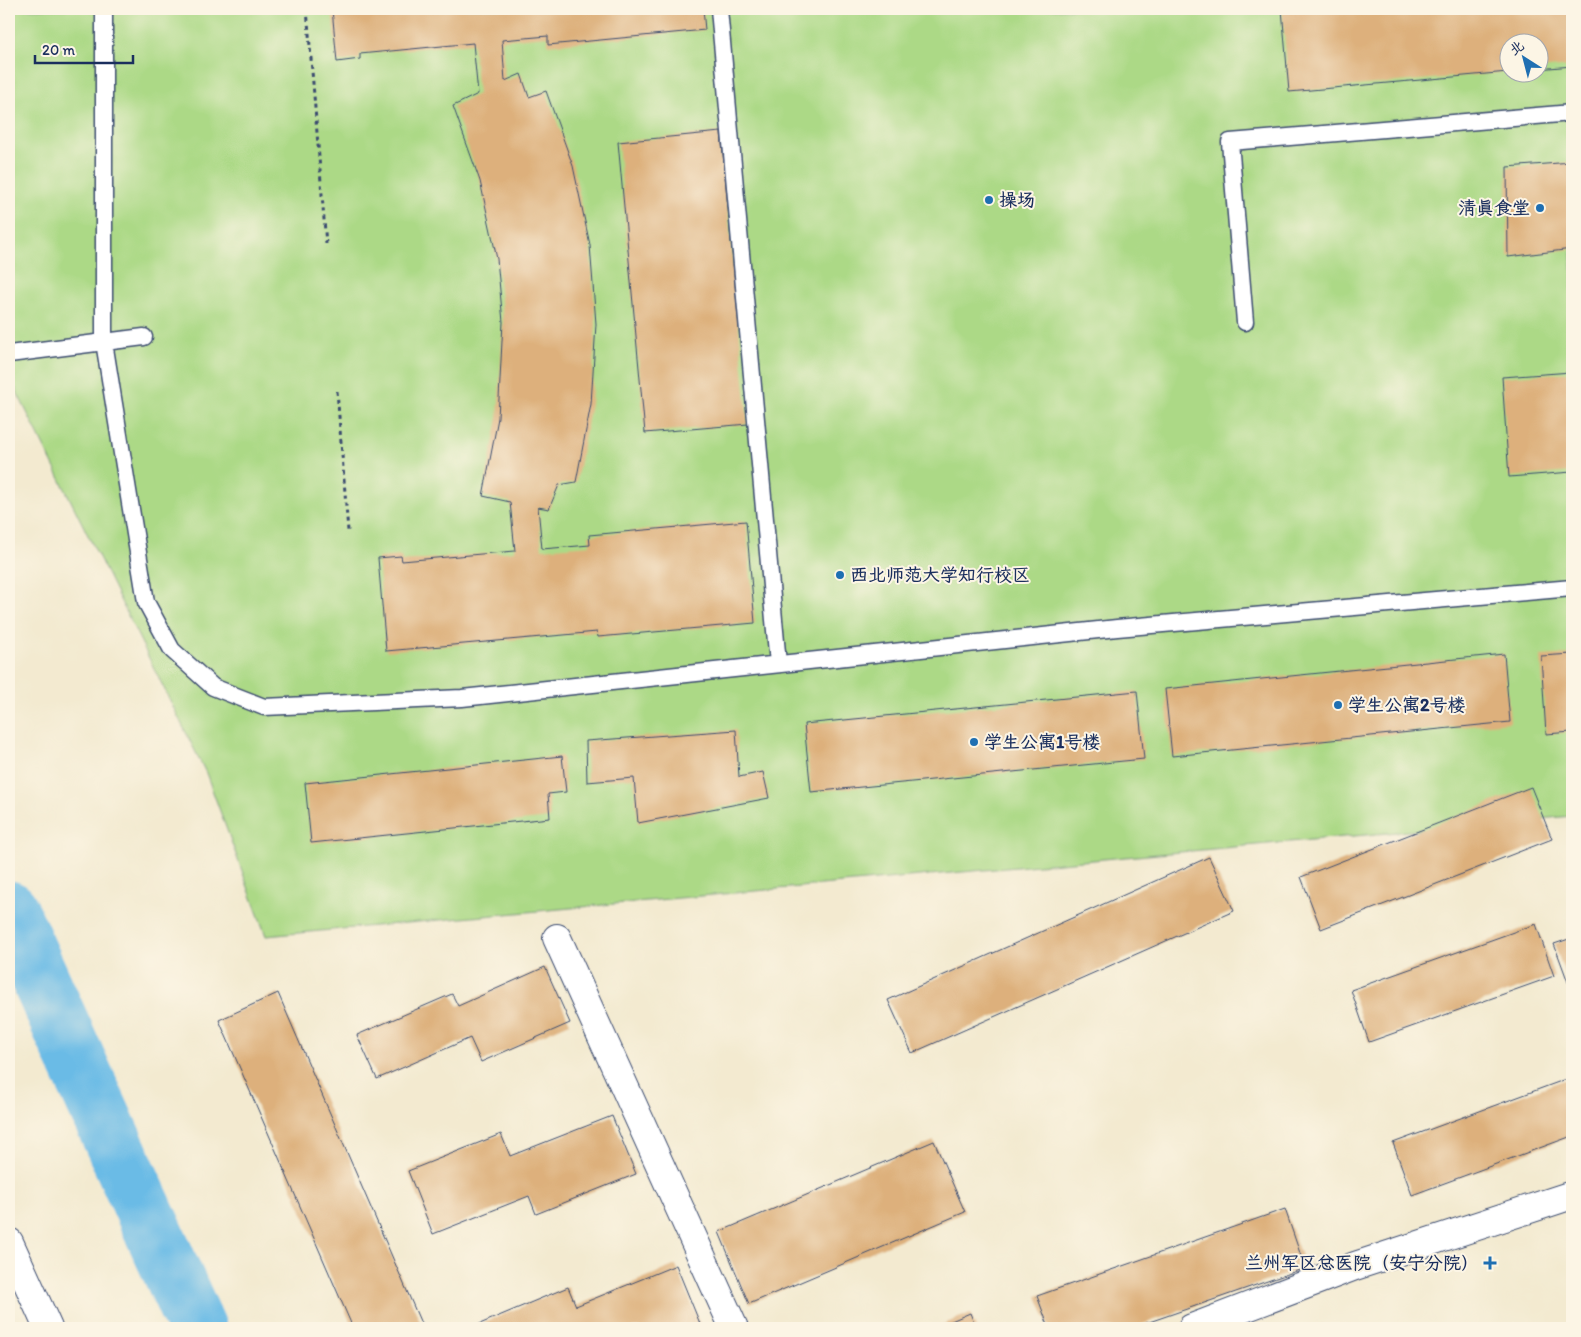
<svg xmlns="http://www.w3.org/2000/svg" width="1581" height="1337" viewBox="0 0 1581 1337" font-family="Itim,'LXGW WenKai TC',sans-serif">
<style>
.green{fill:#acd986;stroke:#648472;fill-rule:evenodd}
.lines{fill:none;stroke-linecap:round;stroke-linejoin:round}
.river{stroke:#6bbbe6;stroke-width:59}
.building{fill:#ddb07b}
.service-casing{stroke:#3b4b6f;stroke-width:19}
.minor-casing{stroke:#3b4b6f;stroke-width:30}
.path{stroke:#3b4b6f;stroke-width:3;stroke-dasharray:4 4;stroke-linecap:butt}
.service{stroke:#fff;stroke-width:16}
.minor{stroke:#fff;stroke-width:28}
.poi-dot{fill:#1f6fb2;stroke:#fcf5e5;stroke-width:2}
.labels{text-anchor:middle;stroke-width:4;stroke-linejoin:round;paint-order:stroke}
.poi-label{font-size:18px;font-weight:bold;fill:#1b2f5e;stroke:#fcf5e5;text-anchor:start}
</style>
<rect width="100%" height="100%" fill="#fcf5e5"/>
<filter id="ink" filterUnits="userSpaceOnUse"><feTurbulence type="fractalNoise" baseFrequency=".02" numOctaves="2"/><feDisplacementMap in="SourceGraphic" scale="10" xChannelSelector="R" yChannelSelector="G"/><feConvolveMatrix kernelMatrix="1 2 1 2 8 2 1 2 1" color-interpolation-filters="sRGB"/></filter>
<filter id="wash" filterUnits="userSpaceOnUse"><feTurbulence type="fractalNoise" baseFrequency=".0096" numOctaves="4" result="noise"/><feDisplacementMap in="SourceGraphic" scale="20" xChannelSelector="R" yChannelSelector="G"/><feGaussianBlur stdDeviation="1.12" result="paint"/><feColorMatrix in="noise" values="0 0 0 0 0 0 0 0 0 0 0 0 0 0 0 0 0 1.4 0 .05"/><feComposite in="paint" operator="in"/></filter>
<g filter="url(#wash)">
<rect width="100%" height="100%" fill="#f3ead0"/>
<path class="green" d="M9,9h1563v807l-1306,120 -60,-163 -197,-397zM1508,42h30v30h-30z"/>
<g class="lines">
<path class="river" d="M9,910l188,418"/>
</g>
<g id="blocks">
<path class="building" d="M332,9h371l2,21 -157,15v-9l-46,4 3,41 16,-7 8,23 17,-6 27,75 17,79 6,79 -5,80 -15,78 -17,3 -10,24 -11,-2 4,42 48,-4 -1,-10 157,-14 9,102 -157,14 -1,-5 -211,19 -8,-93 23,-2 1,5 113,-10 -5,-49 -27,-6 15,-78 5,-96 -6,-63 -17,-78 -27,-75 25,-12 -5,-51 -113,11v5l-23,3z
M1282,9h290v57l-34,3v-27h-30v30l-219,20z
M721,132l27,292 -103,9 -27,-291z
M1572,162v87l-64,8 -1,-90z
M1572,372v100l-63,5 -7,-100z
M1504,654l6,68 -338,34 -7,-67z
M1572,654v78l-26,2 -5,-78z
M1137,691l7,68 -333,33 -7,-68z
M736,730l3,47 24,-5 6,26 -131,25 -4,-45 -47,4 -1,-41z
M562,756l4,36 -18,2 2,24 -239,25 -6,-60z
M1531,787l21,52 -231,90 -20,-52z
M1209,857l25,54 -322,142 -24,-53z
M1536,924l18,52 -185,66 -18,-52z
M1572,938v55l-18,-49z
M545,967l25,56 -89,39 -11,-24 -93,41 -20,-44 95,-41 6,12z
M278,993l145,335h-70l-134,-308z
M1572,1077v59l-160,59 -19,-52z
M612,1116l24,58 -100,40 -7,-18 -96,38 -25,-63 93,-37 9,22z
M934,1141l31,71 -216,92 -30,-72z
M1285,1209l20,59 -173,60h-83l-12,-32z
M676,1265l25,61 -5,2h-220l-1,-2 93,-39 8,19z
M970,1313l6,15h-41z"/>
</g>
</g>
<g filter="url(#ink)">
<use href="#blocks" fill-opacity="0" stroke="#3b4b6f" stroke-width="1"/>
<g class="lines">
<defs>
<path id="service" d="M104,9v333l42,260 26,48 41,37 51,20 198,-9 655,-70 455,-40
M719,9l59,655
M1245,322l-15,-180 342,-29
M9,354l135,-17"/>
<path id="minor" d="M557,938l177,390
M9,1242l39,86
M1192,1328l163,-62 217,-71"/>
</defs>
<use href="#service" class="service-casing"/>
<use href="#minor" class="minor-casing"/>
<path class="path" d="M307,9l19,235
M337,391l11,140"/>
<use href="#service" class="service"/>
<use href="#minor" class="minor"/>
</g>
</g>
<g class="poi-dot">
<circle cx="989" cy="200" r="5"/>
<circle cx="1540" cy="208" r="5"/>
<circle cx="840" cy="575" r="5"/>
<circle cx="1338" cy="705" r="5"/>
<circle cx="974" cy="742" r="5"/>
<path d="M1487.5 1255.5h5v5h5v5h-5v5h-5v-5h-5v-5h5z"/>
</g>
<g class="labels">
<g class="poi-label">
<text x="999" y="206">操场</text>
<text x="1530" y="214" text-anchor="end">清真食堂</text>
<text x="850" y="581">西北师范大学知行校区</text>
<text x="1348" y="711">学生公寓2号楼</text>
<text x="984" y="748">学生公寓1号楼</text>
<text x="1479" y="1269" text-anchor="end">兰州军区总医院（安宁分院）</text>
</g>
</g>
<rect width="1581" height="1337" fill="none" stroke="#fcf5e5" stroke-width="30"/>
<g transform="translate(1524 58) rotate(324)"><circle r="24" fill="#fcf5e5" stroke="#a2a6af"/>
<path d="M0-4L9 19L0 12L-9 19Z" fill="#1f6fb2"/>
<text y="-8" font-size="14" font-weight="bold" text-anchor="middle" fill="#1b2f5e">北</text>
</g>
<path d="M35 55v8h98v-8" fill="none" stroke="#1b2f5e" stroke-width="2.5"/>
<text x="42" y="55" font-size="15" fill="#1b2f5e" stroke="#fcf5e5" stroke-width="4" paint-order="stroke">20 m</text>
</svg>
